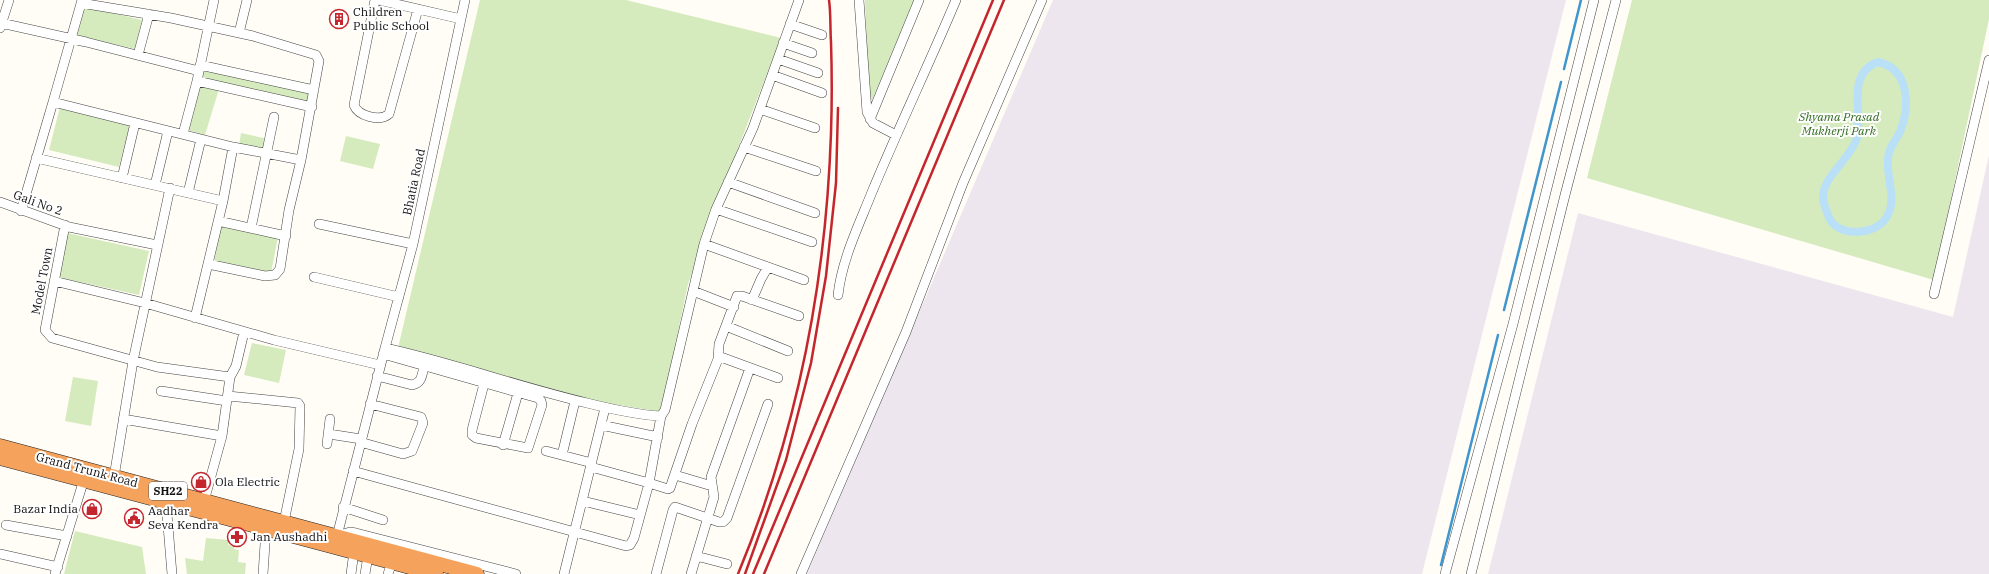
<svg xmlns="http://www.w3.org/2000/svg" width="1989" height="574" viewBox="0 0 1989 574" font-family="'IBM Plex Serif',serif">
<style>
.industrial{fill:#eee6ef}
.green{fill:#d5ebbd}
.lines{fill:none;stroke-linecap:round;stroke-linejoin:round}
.stream{stroke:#3f96cf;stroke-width:2.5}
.canal{stroke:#b9e0f7;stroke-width:8}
.minor-casing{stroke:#444;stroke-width:10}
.highway-casing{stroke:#222;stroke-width:15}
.minor{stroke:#fff;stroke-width:9}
.highway{stroke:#f5a25d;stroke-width:14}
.rail{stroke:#c4262e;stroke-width:2.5}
.labels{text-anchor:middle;stroke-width:4;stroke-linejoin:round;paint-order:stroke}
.shield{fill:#fff;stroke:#585858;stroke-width:1}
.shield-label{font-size:11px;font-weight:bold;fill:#111}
.poi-label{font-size:12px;fill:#111;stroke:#fff;text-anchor:start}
.park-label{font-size:12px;font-style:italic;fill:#2f6b1f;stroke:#fff}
.street-label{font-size:12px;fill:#111;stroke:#fff}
</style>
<rect width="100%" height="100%" fill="#fffdf5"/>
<path class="industrial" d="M1053,0h513l-144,574h-615z
M1989,155v419h-501l90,-361 375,104z"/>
<path class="green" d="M480,0h146l155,38 -55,141 -38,105 -27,128 -67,-11 -106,-27 -90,-26z
M865,0h49l-41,98 -4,4z
M1632,0h357v19l-55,261 -347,-102z
M83,6l59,14 -7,29 -59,-14z
M203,67l108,24 -2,13 -109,-25z
M201,84l18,5 -14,46 -17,-5z
M60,107l70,17 -11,43 -70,-17z
M241,133l27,6 -2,13 -27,-6z
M346,136l34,8 -7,25 -33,-8z
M221,226l57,11 -7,36 -57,-11z
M67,233l82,18 -10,44 -82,-18z
M252,343l34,7 -7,33 -35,-8z
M73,377l25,4 -7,45 -26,-5z
M75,531l67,16 4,27h-82z
M206,538l23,2 -1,5 6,1v3l5,1 -1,12 8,1 -1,11h-58l-2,-16 18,3z"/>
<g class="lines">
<path class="stream" d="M1564,69l17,-69
M1504,310l57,-228
M1441,565l57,-230"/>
<path class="canal" d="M1878,62c32,7 32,45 22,70 -5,10 -12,16 -12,27 -2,19 10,42 -2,59 -11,18 -51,20 -58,-3 -2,-5 -5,-12 -5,-18 0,-21 27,-37 34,-59 6,-22 -12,-65 21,-76z"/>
<defs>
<path id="minor" d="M375,0l-21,105c4,11 26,17 35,9l29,-105
M379,0l82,19
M859,0l8,112 6,11 23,12
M1,23l85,19 113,29
M790,24l32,11
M0,28l9,-28
M239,33l8,-33
M783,43l29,10
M138,55l11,-41
M778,59l40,14
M200,65l114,25
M772,75l50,18
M197,81l115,26
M53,102l29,-102
M760,109l55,19
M870,119l49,-119
M183,134l14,-53 17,-81
M744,147l72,24
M36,158l187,43 10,-54
M122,178l13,-55
M728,182l87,31
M155,185l13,-54
M188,193l13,-54
M0,202l69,25 88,18
M716,209l96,33
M21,211l32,-109 180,45 68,13 18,-99 -3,-6 -63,-19 -82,-18 -90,-15
M218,221l68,15
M319,224l94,20
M65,225l-20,105 7,8 105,29 73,10
M251,228l23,-111
M704,244l100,36
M208,264l57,12 10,-1 5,-6 9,-59 12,-50
M314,277l85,20
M54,281l91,22 129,37 106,25
M693,291l41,16
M1934,294l55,-234
M838,295c4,-36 21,-70 34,-103 27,-65 57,-128 84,-192
M752,300l9,-21 7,-12
M195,318l28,-117
M726,326l62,25
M385,348l28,-104 52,-244
M383,354l155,44 3,3 1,4 -14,43 -52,-10 -4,-3v-5l12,-46
M718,356l60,22
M377,376l35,9c10,-2 10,-10 12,-19
M161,391l66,10
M228,396l70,7 2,3 -1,43 -15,73
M123,419l99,17
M601,425l57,12
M329,434l32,5
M360,442l43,12 9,-3 11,-28 -2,-6 -51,-13
M327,444l3,-25
M503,445l15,-52
M546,451l46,12
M562,455l13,-54
M591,467l58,16 12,-67
M353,471l273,75 4,-1 4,-7 15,-55 19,6 2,-1 22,-64 26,-65 1,-15 18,-48h5l57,20
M675,475l37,11
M114,477l19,-116 37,-173
M583,501l57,14
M166,502l6,72
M203,505l19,-69 8,-59 6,-11 8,-34
M343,507l40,13
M6,525l61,11
M337,536l48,-188c68,15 134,39 202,55 24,6 50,12 74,13l4,-6 39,-166 12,-35 37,-81 46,-128
M338,536l12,-4 6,1 160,41
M0,554l58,13
M696,556l31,8
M55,574l30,-98
M263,574l3,-45
M351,574l2,-15
M365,574l2,-12
M388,574l2,-6
M564,574l41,-166
M656,574l17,-64 2,-3 44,15h4l4,-4 41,-114
M691,574l23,-77 -3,-20 39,-109
M801,574l105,-242 57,-149 79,-183
M1445,574l68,-250 81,-324
M1471,574l94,-379 51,-195"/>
<path id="highway" d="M0,446l477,128
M0,458l436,116"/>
</defs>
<use href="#minor" class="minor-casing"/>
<use href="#highway" class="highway-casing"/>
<use href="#minor" class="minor"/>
<use href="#highway" class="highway"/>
<path class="rail" d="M738,574c58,-140 88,-290 93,-441 1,-30 1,-60 0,-91 -1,-14 0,-28 -2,-42
M745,574l41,-114 25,-97 15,-87 10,-93 2,-75
M753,574l240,-574
M764,574l240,-574"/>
</g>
<defs>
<symbol id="building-ring" viewBox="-11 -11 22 22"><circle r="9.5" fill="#fff" stroke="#c4262e" stroke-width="1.5"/><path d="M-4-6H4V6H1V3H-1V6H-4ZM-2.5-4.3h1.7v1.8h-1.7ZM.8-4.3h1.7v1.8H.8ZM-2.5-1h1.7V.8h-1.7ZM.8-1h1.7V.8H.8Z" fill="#c4262e"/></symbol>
<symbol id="shop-ring" viewBox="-11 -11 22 22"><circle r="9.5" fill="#fff" stroke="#c4262e" stroke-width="1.5"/><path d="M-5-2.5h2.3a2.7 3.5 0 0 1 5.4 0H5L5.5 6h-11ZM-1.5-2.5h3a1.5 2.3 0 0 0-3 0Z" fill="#c4262e"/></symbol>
<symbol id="civic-ring" viewBox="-11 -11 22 22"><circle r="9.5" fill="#fff" stroke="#c4262e" stroke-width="1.5"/><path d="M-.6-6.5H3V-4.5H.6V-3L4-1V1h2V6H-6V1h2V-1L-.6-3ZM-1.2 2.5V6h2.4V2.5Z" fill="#c4262e"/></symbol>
<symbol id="pharmacy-ring" viewBox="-11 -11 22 22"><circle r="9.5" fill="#fff" stroke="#c4262e" stroke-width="1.5"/><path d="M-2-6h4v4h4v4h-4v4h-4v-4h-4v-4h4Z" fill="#c4262e"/></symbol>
</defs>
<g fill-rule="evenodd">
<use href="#building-ring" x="328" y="8" width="22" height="22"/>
<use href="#shop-ring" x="190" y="471" width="22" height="22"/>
<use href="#shop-ring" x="81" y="498" width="22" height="22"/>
<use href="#civic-ring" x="123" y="507" width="22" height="22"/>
<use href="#pharmacy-ring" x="226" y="526" width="22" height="22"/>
</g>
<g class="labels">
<rect class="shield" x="149" y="482" width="38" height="18" rx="3"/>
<g class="shield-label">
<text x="168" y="495">SH22</text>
</g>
<g class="poi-label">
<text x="353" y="16">Children<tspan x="353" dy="14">Public School</tspan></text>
<text x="215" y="486">Ola Electric</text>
<text x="78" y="513" text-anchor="end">Bazar India</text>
<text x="148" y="515">Aadhar<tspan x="148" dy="14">Seva Kendra</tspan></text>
<text x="251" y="541">Jan Aushadhi</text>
</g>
<g class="park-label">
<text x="1839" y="121">Shyama Prasad<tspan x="1839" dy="14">Mukherji Park</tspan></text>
</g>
<g class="street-label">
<text transform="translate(414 182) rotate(-78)" y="4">Bhatia Road</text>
<text transform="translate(38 203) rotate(20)" y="4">Gali No 2</text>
<text transform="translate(42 281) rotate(-79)" y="4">Model Town</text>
<text transform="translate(87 470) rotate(15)" y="4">Grand Trunk Road</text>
</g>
</g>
</svg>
